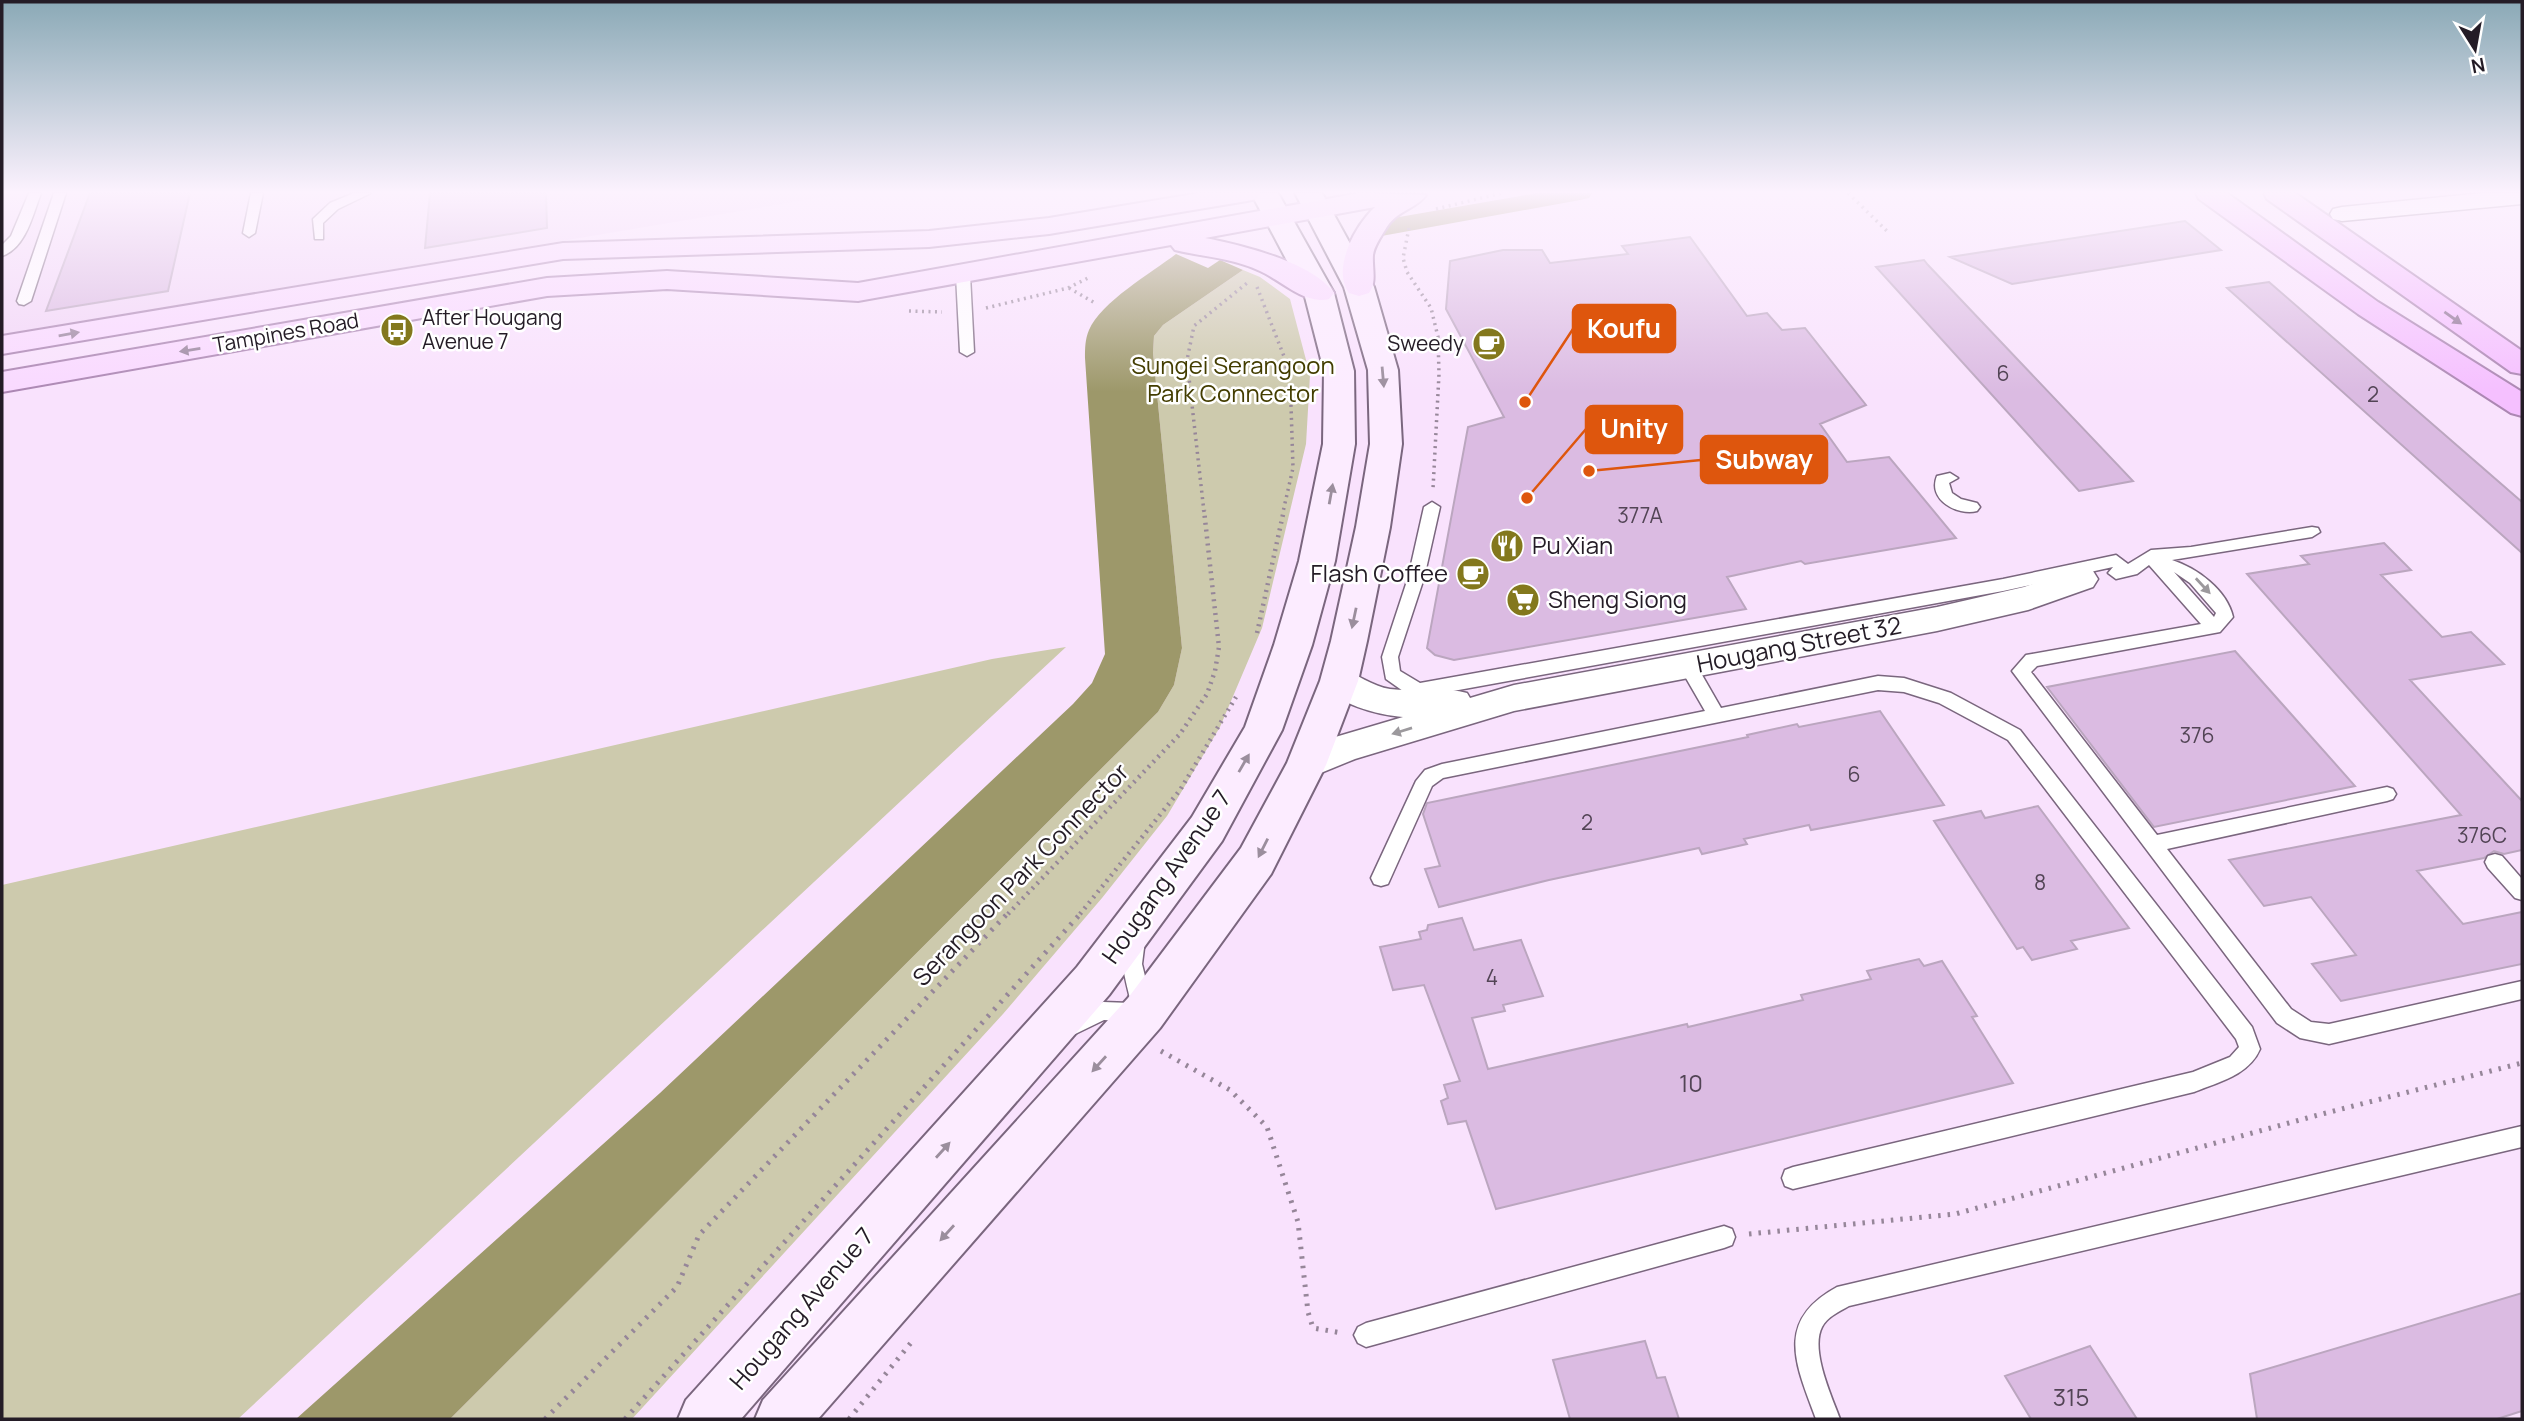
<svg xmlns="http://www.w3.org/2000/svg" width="2524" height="1421" viewBox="0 0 2524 1421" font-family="Manrope,sans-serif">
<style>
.built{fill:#f2d6f7}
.green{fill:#cdcaad}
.water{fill:#9d986a}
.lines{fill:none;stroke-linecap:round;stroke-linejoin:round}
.canal{fill:#9d986a;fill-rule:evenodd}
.building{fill:#dbbbe2;stroke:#bba6bf;stroke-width:2}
.lane-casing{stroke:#7a667e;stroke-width:3}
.street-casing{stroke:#7a667e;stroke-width:3}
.secondary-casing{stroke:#7a667e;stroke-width:4}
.primary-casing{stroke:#ac87b3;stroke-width:4}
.highway-casing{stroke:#ac87b3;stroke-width:4}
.path-far2{stroke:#968699;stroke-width:3.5;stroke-dasharray:2 4.5;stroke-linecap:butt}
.path-far1{stroke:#968699;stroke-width:4.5;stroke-dasharray:2 5;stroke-linecap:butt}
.path{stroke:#968699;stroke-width:5;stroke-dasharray:2.5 7;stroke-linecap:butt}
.lane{fill:#fff;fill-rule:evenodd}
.street{fill:#fff;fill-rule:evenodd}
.secondary{fill:#fcecff;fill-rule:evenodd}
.primary{fill:#f9d9ff;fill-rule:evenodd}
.highway{fill:#f5c0ff;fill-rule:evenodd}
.oneway{fill:#8c6e92}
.oneway2{fill:#99849d}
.oneway3{fill:#9b8e9d}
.oneway4{fill:#9c999d}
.labels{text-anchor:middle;stroke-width:5;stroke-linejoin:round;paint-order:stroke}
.far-poi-label{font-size:21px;fill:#241c26;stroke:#fff;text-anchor:start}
.far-street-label{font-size:21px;fill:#241c26;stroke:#fff}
.number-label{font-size:21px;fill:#524455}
.park-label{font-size:24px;fill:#433d00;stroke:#fff}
.poi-label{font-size:24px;fill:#241c26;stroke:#fff;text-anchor:start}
.street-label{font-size:24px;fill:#241c26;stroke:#fff}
.near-number-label{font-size:24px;fill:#524455}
.leader{fill:none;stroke:#de560d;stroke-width:2.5}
.callout-dot{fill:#de560d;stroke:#fff;stroke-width:2.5}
.callout{fill:#de560d;stroke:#de560d;stroke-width:2.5}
.callout-label{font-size:26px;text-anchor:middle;font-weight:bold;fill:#fff}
</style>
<rect width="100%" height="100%" fill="#f9e2fd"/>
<path class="built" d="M2,193h845l-845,142z"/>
<path class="green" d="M1243,270l17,7 30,22 20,76 -4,69 -44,184 -42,99 -53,89 -65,82 -99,116 -371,405h-182l708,-707 16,-27 8,-37 -29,-295 1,-17 9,-11z
M1066,647l-828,772h-236v-534l990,-226z"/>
<path class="water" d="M1176,254l32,14 12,-8 23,10 -80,55 -9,11 -1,17 29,295 -8,37 -16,27 -708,707h-154l364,-326 413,-389 19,-21 13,-29 -20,-296c0,-9 0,-19 4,-28 12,-28 62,-57 87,-76z"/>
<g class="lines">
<path class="canal" d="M1537,193h55l-3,5 -9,2 -204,37 -9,-3 -4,-5 4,-5 9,-3z"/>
</g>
<path class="building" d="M90,193h100l-22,98 -122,20z
M430,193h116l1,35 -122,20z
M2185,221l36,29 -209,34 -62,-27z
M1690,237l57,79 20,-3 15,17 23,-2 61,77 -46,19 27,38 42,-5 67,81 -151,26 -4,-3 -74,16 19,32 -292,51 -19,-5 -8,-7 41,-221 36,-10 -58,-108 4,-48 53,-11h39l8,13 78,-9 -6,-8z
M1924,260l4,5 205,216 -54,10 -203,-224z
M2269,282l253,220v51l-295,-265z
M2384,543l27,27 -30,5 61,62 29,-5 33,32 -94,16 112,121v49l-18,4 -10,-3 -10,7 -67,13 46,53 59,-12v52l-181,37 -29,-37 44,-9 -45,-58 -47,9 -35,-46 232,-45 -214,-241 62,-10 -8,-8z
M2235,651l120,135 -201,41 -107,-140z
M1880,711l64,94 -133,25 -2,-5 -65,14 3,5 -45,10 -3,-6 -150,32 -110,27 -14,-38 15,-3 -17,-52 4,-11 321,-66 -1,-2 50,-11 2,3z
M2038,806l91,122 -58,13 6,8 -45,11 -9,-13 -6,2 -83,-128 47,-10 4,7z
M1462,918l12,32 47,-10 22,56 -40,9 2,6 -33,7 16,51 199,-45 1,3 115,-27 -2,-5 70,-16 -4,-8 52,-12 5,7 18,-5 35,55 -5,1 41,66 -517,126 -30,-88 -18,3 -7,-23 7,-3 -4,-13 16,-4 -36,-96 -31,5 -13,-43 41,-8 -2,-7 8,-2 1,-5z
M2522,1293v118l-25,8h-240l-7,-45z
M1645,1341l12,37 8,-1 14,42h-109l-17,-59z
M2090,1346l47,73h-106l-26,-43z"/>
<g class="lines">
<defs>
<path id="lane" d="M29,193h12c-8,21 -15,55 -39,63v-11l9,-9z
M54,193h12l-35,108 -7,4 -5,-1 -2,-3z
M251,193h12l-8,40 -6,4 -6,-4z
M354,193h17l-33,16 -15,14v16h-8l-2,-20 17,-16z
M963,271l7,4 4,77 -7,4 -7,-4 -4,-77z
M1950,473l8,5 -9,5 3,10 9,6 16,4 3,4 -3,4c-19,5 -50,-11 -40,-35z
M1432,502l8,5 -16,71 -26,79 2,14 20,12 583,-104 113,-24 12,9 23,-14 40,-3 121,-20 6,1 2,4 -8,5 -140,23c25,8 55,30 61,57l-13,15 -183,34 -6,6 126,163 230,-48 6,2 3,5 -3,5 -6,2 -220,48 124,160 20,13 18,2 193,-43v18l-193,45 -29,-6 -23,-15 -265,-352 14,-16 6,-1 169,-30 -52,-59 -12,9 -21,5 -8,-6 5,-6 -110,24 -583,106 -17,-6 -17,-12 -4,-22 26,-79 16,-71zM2174,572l16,11 26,30 -2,4z
M1688,660l6,1 27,47 157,-32 26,2 47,15 69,37 232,297 8,22c-11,26 -41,33 -66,43l-401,97 -8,-3 -3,-8 3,-8 8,-3 400,-95 37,-15 9,-10 -3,-8 -228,-299 -69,-37 -35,-11 -26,-2 -435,88 -11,8 -44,98 -7,2 -7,-2 -3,-6 45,-97 9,-11 17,-6 263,-53 -26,-45 3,-5z
M2495,854l7,2 20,23v21l-7,-2 -27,-30 -3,-6 3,-6z
M1135,931l7,3 3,6 -3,24 12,49 -3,7 -7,2 -40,-2 -35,17 -7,-3 -3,-7 3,-7 41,-18 28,1c-5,-23 -14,-46 -3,-69z
M2522,1126v21l-673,159c-9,5 -22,11 -27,21 -12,23 10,70 18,92h-24c-20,-54 -42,-98 21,-132z
M1724,1226l8,3 3,8 -3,8 -8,3 -358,99 -8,-4 -4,-8 4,-8 8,-4z"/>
<path id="street" d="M2483,193h39v11l-180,17 -9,-2 -3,-5 3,-5 9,-2z
M2082,567l11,4 5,8 -5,8 -65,23 -91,21 -423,80 -159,48 -49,20 -13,-4 -5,-10 5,-10 39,-17 71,-21c-25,-2 -69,-13 -81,-36l5,-9 12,-4c17,5 34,19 51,21 25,3 53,-3 77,4l3,5 44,-13 423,-78 87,-20z"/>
<path id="secondary" d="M1251,193h27l56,100 20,78 1,73 -20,117 -23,84 -30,85 -60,111 -113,154 -368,424h-63l8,-19 391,-433 115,-150 53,-90 29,-82 25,-84 24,-117 1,-73 -20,-78z
M1295,193h27l52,94 24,83 4,74 -12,83 -23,114 -9,40 -32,84 -55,109 -111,154 -342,391h-63l8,-19 365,-402 113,-150 46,-85 33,-82 11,-40 25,-114 14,-83 -2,-74 -24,-83z"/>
<path id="primary" d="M1200,193h60l-3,6 -10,2 -198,33 -120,13 -366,12 -561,95v-18l561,-93 366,-12 120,-13z
M1360,193l66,2c-9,14 -30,15 -41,35 -5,8 -11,17 -12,25 -1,13 4,27 -4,38l-10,3 -10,-3c-18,-25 7,-68 26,-86l-170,31c36,7 107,24 129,55l-5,6c-24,6 -47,-18 -69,-28 -27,-13 -56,-14 -85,-21l-4,-5 -313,56 -191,-12 -120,7 -545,96v-20l545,-94 120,-7 191,12z"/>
<path id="highway" d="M2196,193h31l151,109 144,90v24l-11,-3 -153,-99 -159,-115z
M2264,193h31l227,158v23l-11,-2 -244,-173z"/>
</defs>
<use href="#lane" class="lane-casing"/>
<use href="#street" class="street-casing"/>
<use href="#secondary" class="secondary-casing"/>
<use href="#primary" class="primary-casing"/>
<use href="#highway" class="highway-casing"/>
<path class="path-far2" d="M1848,193l41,40
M1436,209l66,-16
M1409,228l-6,30 4,14 24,36 7,29 1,37 -6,115
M1257,287l28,72 6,46 2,63 -10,44
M1069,288l26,15
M986,308l82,-20 20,-10
M909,311l33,1
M1204,512l-17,-152 7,-34 53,-43"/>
<path class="path-far1" d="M1257,633l27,-123
M1008,914l172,-180 27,-40 8,-23 4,-24 -15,-137
M1080,914l100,-124 56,-93"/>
<path class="path" d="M1161,1051l69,39 37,37 31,95 10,90 5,16 29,5
M1749,1234l206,-20 363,-99 204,-52
M545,1419l132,-132 22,-52 310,-323
M625,1419l457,-507
M849,1419l65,-80"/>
<use href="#lane" class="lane"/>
<use href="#street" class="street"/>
<use href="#secondary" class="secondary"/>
<use href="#primary" class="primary"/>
<use href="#highway" class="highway"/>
</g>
<defs><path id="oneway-solid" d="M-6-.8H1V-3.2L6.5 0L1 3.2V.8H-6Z" transform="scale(1.75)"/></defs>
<use class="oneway" href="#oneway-solid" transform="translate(2453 318) rotate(35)"/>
<g class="oneway2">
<use href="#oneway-solid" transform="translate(69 334) rotate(-10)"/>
<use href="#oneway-solid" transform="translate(190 350) rotate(171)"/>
</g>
<g class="oneway3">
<use href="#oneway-solid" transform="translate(1383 377) rotate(85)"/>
<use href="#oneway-solid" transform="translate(1331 494) rotate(-80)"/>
<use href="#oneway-solid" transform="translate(1354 618) rotate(102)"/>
<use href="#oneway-solid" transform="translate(1244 763) rotate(-60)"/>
<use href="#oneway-solid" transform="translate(1263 848) rotate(117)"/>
<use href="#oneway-solid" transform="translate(1099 1064) rotate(132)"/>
<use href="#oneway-solid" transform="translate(943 1150) rotate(-48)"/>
<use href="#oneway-solid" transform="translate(947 1233) rotate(132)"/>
</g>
<g class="oneway4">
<use href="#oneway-solid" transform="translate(2203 586) rotate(47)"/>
<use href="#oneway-solid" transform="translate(1402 731) rotate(163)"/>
</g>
<linearGradient id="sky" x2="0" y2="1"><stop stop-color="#8aa9b6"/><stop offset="0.49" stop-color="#fcf2fe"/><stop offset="1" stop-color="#fcf2fe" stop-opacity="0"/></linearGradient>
<rect width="2524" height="392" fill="url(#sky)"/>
<defs>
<symbol id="bus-disc" viewBox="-11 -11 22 22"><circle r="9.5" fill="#83781d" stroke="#fff"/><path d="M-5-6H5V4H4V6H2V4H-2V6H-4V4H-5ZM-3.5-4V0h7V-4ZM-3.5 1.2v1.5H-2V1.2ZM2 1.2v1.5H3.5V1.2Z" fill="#fff"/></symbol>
<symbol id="cafe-disc" viewBox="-11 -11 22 22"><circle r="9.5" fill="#83781d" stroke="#fff"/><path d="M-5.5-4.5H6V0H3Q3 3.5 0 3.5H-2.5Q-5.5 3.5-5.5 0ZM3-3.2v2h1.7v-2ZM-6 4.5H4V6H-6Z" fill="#fff"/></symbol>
<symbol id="restaurant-disc" viewBox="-11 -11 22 22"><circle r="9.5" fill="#83781d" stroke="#fff"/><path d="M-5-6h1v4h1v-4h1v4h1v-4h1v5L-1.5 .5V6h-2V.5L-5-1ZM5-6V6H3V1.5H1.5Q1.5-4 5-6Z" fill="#fff"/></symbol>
<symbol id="supermarket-disc" viewBox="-11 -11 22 22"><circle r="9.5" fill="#83781d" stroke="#fff"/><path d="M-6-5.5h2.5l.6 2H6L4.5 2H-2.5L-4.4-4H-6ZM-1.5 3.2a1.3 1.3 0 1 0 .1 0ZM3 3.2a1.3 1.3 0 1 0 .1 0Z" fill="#fff"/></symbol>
</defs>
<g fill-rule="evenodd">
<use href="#bus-disc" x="378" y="311" width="38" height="38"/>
<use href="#cafe-disc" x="1470" y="325" width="38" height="38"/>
<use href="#restaurant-disc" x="1488" y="527" width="38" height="38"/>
<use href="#cafe-disc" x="1454" y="555" width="38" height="38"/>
<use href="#supermarket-disc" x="1504" y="581" width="38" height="38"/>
</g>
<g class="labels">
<g class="far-poi-label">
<text x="422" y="325">After Hougang<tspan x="422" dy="24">Avenue 7</tspan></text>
<text x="1464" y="351" text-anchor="end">Sweedy</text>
</g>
<g class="far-street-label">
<text transform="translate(286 333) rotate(-10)" y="7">Tampines Road</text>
</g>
<g class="number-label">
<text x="2003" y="381">6</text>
<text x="2373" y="402">2</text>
<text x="1640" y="523">377A</text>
<text x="2197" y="743">376</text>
<text x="1854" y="782">6</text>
<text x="1587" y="830">2</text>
<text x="2482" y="843">376C</text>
<text x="2040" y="890">8</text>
<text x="1492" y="985">4</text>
</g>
<g class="park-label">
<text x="1233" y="374">Sungei Serangoon<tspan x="1233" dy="28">Park Connector</tspan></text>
</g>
<g class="poi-label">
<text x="1532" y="554">Pu Xian</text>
<text x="1448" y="582" text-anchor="end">Flash Coffee</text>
<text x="1548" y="608">Sheng Siong</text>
</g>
<g class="street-label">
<text transform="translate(1799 645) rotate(-11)" y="8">Hougang Street 32</text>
<text transform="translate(1021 875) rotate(-46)" y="8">Serangoon Park Connector</text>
<text transform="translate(1167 877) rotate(-55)" y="8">Hougang Avenue 7</text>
<text transform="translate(802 1309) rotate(-49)" y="8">Hougang Avenue 7</text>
</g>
<g class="near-number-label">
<text x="1691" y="1092">10</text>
<text x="2071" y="1406">315</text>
</g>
</g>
<path class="leader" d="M1525 402L1573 329M1527 498L1586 429M1589 471L1701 460"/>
<g class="callout-dot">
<circle cx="1525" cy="402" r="7"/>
<circle cx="1527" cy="498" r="7"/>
<circle cx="1589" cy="471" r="7"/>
</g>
<g class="callout">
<rect x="1573" y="305" width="102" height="47" rx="7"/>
<rect x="1586" y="406" width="96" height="47" rx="7"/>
<rect x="1701" y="436" width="126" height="47" rx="7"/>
</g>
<g class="callout-label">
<text x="1624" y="338">Koufu</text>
<text x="1634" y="438">Unity</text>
<text x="1764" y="469">Subway</text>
</g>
<rect width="2524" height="1421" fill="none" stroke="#241c26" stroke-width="7"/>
<g transform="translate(2475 49) rotate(169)" stroke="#ffffff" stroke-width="5" paint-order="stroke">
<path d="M0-5L12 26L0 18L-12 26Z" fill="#241c26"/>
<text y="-10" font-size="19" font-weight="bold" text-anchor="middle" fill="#241c26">N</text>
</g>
</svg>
